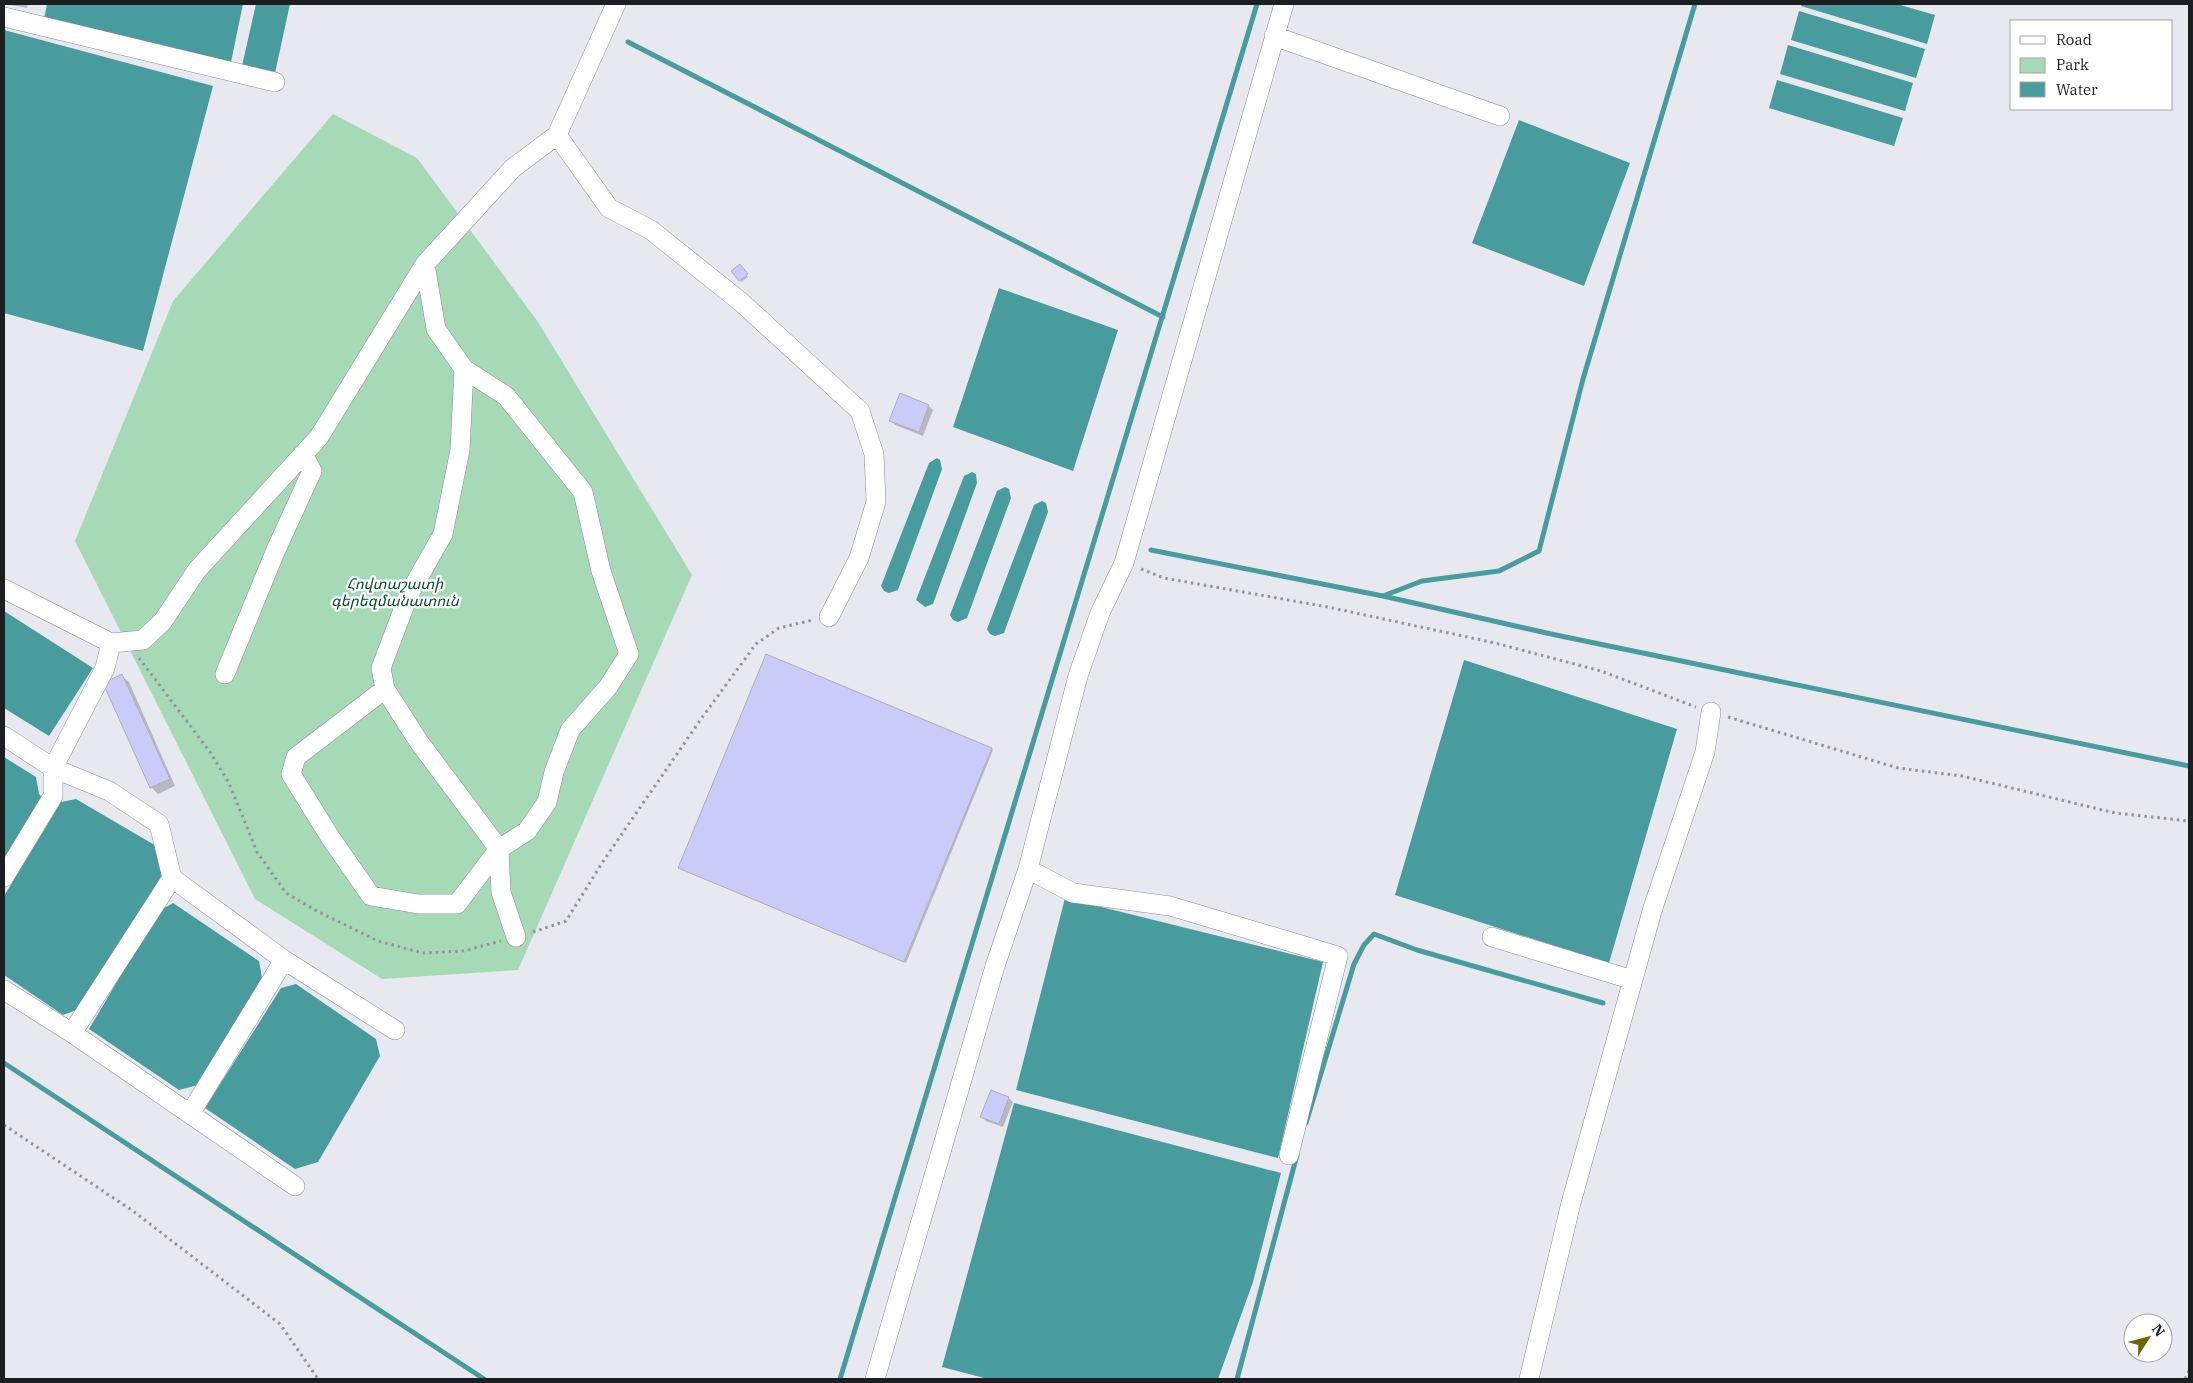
<svg xmlns="http://www.w3.org/2000/svg" width="2193" height="1383" viewBox="0 0 2193 1383" font-family="'IBM Plex Serif','Noto Sans Armenian',serif">
<style>
.green{fill:#a6dab6}
.water{fill:#499c9d}
.shadow{fill:#0003}
.lines{fill:none;stroke-linecap:round;stroke-linejoin:round}
.stream{stroke:#499c9d;stroke-width:5}
.building{fill:#c9cbf9;stroke:#aeafb7}
.minor-casing{stroke:#8b8c93;stroke-width:20}
.path{stroke:#94959b;stroke-width:3;stroke-dasharray:2.5 4;stroke-linecap:butt}
.minor{stroke:#fff;stroke-width:19}
.labels{text-anchor:middle;stroke-width:4.5;stroke-linejoin:round;paint-order:stroke}
.park-label{font-size:15px;font-style:italic;fill:#094e2a;stroke:#fff}
</style>
<rect width="100%" height="100%" fill="#e7e8f0"/>
<path class="green" d="M333,114l84,44 121,164 154,253 -174,395 -136,9 -127,-80 -180,-358 98,-240z"/>
<path class="water" d="M47,4h196l-12,58 -187,-43z
M256,4h34l-15,69 -33,-7z
M1802,4h95l38,11 -8,29 -126,-38z
M1799,11l126,38 -9,29 -125,-38z
M4,30l209,56 -70,265 -139,-38z
M1788,45l125,38 -8,28 -125,-37z
M1777,80l126,38 -9,28 -125,-38z
M1519,120l111,43 -46,123 -112,-43z
M999,288l119,42 -45,141 -120,-44z
M937,458l3,2 2,9 -44,121 -9,3 -5,-2 -3,-5 48,-123z
M972,472l4,2 1,9 -44,121 -8,3 -9,-7 48,-124z
M1005,487l4,2 2,9 -44,120 -9,4 -5,-2 -3,-5 47,-124z
M1042,501l4,2 2,9 -44,121 -9,3 -5,-2 -3,-5 47,-124z
M4,611l89,57 -44,68 -45,-28z
M1464,660l213,69 -68,234 -214,-68z
M4,757l32,20 3,17 4,4 -39,68z
M76,799l82,48 7,23 -83,138 -19,7 -59,-40v-79l57,-94z
M1065,898l258,64 -45,196 -262,-68z
M173,903l86,58 3,17 -64,107 -19,5 -90,-61 70,-118z
M296,984l80,55 4,17 -62,106 -23,7 -90,-61 76,-120z
M1014,1103l267,70 -28,109 -35,97h-230l-46,-12z"/>
<path class="shadow" d="M6,4h22l-1,4z
M741,267l7,10 -7,5 -1,-2z
M929,406l4,4 -10,26 -28,-11 -4,-4z
M122,676l7,6 46,104 -17,8 -7,-7z
M992,749l1,1 -87,213 -226,-95z
M991,1091l18,7 4,4 -10,25 -17,-6 -4,-4z"/>
<g class="lines">
<path class="stream" d="M628,42l535,275
M1151,550l232,46 168,38 638,132
M1383,596l39,-15 77,-10 40,-20 44,-172 112,-375
M4,1063l480,316
M1306,1123l48,-159 10,-19 10,-11 43,16 186,53
M840,1379l417,-1375
M1237,1379l60,-224"/>
</g>
<path class="building" d="M740,264l8,10 -9,7 -8,-10z
M900,393l29,12 -10,27 -30,-11z
M766,654l226,94 -88,214 -226,-94z
M122,674l48,105 -20,9 -47,-105z
M991,1090l18,7 -10,27 -19,-7z"/>
<g class="lines">
<defs>
<path id="minor" d="M4,17l271,65
M1274,36l226,80
M557,135l52,73 42,22 90,72 119,109 14,43 2,48 -17,56 -30,59
M464,369l-4,81 -17,84 -34,60 -28,74 4,21 34,53 80,107 2,43 15,45
M4,589l107,54 32,-3 20,-19 34,-51 122,-133 106,-173 88,-96 44,-33 59,-131
M225,674l50,-122 37,-81 -9,-17
M385,689l-89,68 -5,17 39,63 41,59 47,8h39l42,-55 28,-18 20,-29 7,-30 16,-42 38,-43 21,-33 -28,-83 -18,-79 -77,-96 -42,-27 -28,-40 -11,-65
M4,736l49,32 52,-100 6,-25
M1028,869l45,24 97,13 168,50 -49,199
M4,877l49,-81v-28l56,23 50,33 13,54 -100,155
M172,878l112,82 111,70
M1492,937l141,43
M4,990l68,43 223,153
M190,1114l94,-154
M875,1379l120,-413 33,-97 50,-193 22,-63 24,-50 160,-559
M1529,1379l42,-176 81,-292 53,-159 6,-40"/>
</defs>
<use href="#minor" class="minor-casing"/>
<path class="path" d="M1141,569l23,9 164,29 167,36 106,28 95,36
M139,658l71,94 19,31 28,69 29,41 31,18 61,30 45,12 41,-2 37,-10
M1728,717l170,51 64,8 153,37 74,8
M533,932l33,-11 38,-61 97,-141 55,-75 23,-16 34,-8
M4,1125l129,86 147,113 38,55
M2185,1379l4,-8"/>
<use href="#minor" class="minor"/>
</g>
<g class="labels">
<g class="park-label">
<text x="395" y="589">Հովտաշատի<tspan x="395" dy="17">գերեզմանատուն</tspan></text>
</g>
</g>
<rect width="2193" height="1383" fill="none" stroke="#1d1e21" stroke-width="10"/>
<rect x="2010" y="20" width="162" height="90" fill="#ffffff" stroke="#a5a5a6"/>
<rect x="2020" y="36" width="25" height="8" fill="#ffffff" stroke="#a5a5a6"/>
<text x="2056" y="45" font-size="15" fill="#1d1e21">Road</text>
<rect x="2020" y="58" width="25" height="15" fill="#a6dab6" stroke="#a5a5a6"/>
<text x="2056" y="70" font-size="15" fill="#1d1e21">Park</text>
<rect x="2020" y="82" width="25" height="15" fill="#499c9d" stroke="#a5a5a6"/>
<text x="2056" y="95" font-size="15" fill="#1d1e21">Water</text>
<g transform="translate(2148 1338) rotate(54)"><circle r="24" fill="#ffffff" stroke="#a5a5a6"/>
<path d="M0-4L9 19L0 12L-9 19Z" fill="#6c6800"/>
<text y="-8" font-size="14" font-weight="bold" text-anchor="middle" fill="#1d1e21">N</text>
</g>
</svg>
